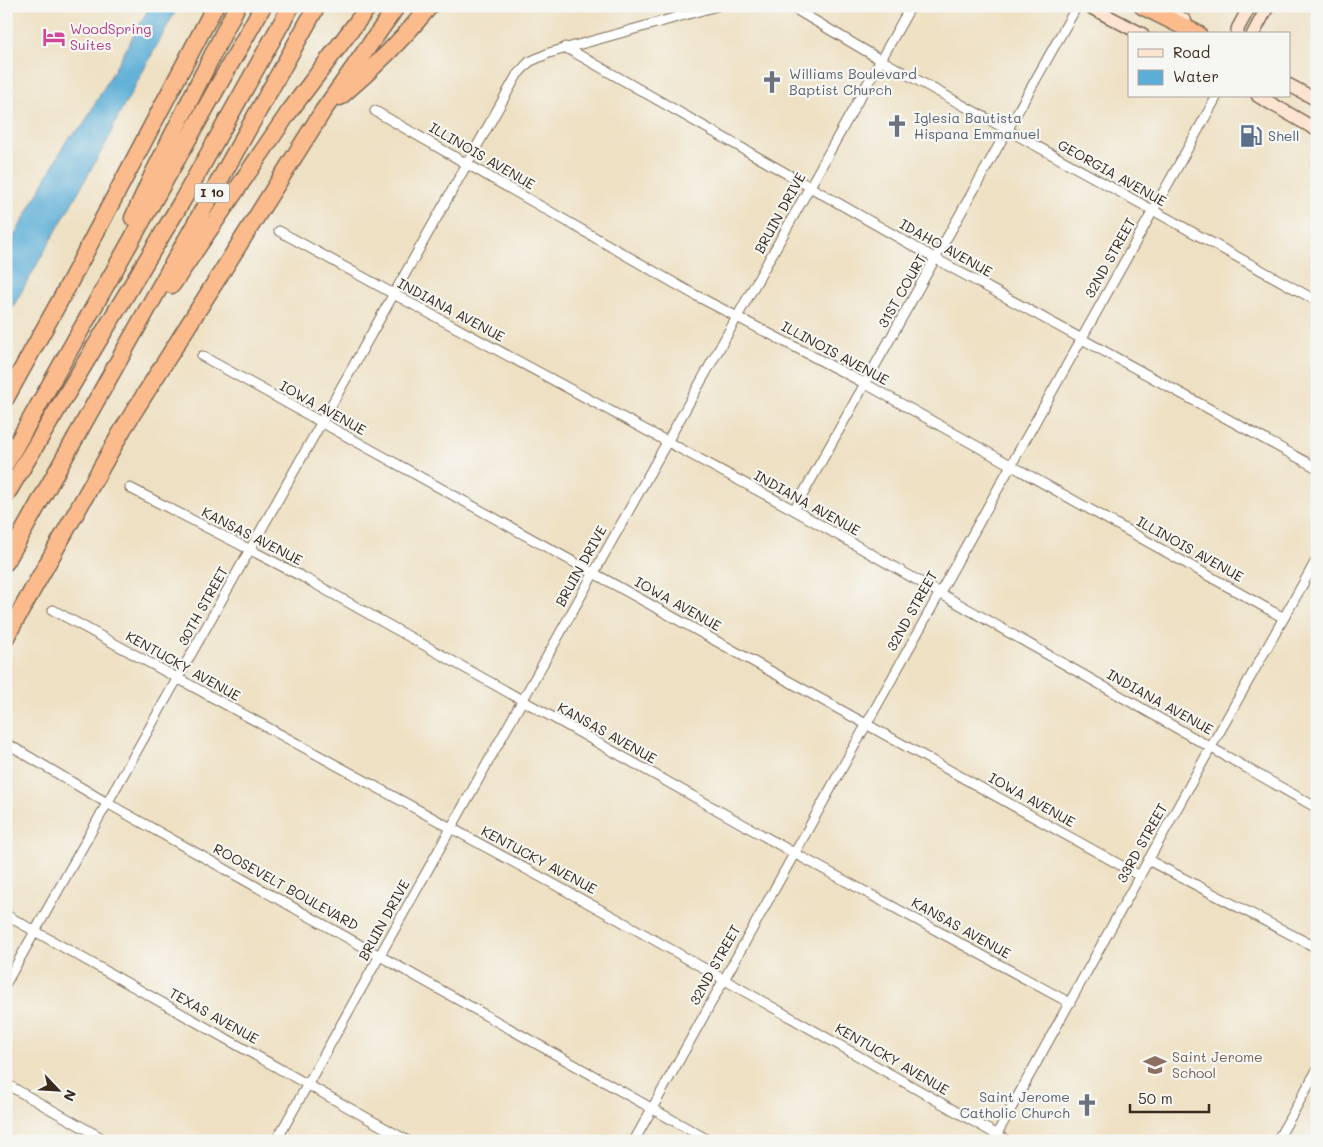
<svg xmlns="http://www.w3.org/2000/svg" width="1323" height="1147" viewBox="0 0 1323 1147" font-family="Mali,sans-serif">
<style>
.water{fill:#5caed7;stroke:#4c6c7a}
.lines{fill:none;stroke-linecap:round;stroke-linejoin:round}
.street-casing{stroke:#7a6a57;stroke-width:11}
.secondary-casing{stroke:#7a6a57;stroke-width:15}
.highway-casing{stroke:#7a6a57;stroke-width:19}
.street{stroke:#fff;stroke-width:9}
.secondary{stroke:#fde4d1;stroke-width:12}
.highway{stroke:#fbbb8c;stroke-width:16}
.labels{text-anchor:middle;stroke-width:4.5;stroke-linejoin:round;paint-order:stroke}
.shield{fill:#f6f6f2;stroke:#73675e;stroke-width:1}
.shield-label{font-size:12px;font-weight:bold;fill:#3b2a1e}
.hotel-label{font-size:14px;fill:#b23c85;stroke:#f6f6f2;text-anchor:start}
.worship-label{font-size:14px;fill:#5b616d;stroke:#f6f6f2;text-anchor:start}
.service-label{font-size:14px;fill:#4e5e75;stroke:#f6f6f2;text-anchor:start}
.street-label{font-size:14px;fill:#3b2a1e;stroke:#f6f6f2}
.education-label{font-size:14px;fill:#785e54;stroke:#f6f6f2;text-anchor:start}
</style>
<rect width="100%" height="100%" fill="#f6f6f2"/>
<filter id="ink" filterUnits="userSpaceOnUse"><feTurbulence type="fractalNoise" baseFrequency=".02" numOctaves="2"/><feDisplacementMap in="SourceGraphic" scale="10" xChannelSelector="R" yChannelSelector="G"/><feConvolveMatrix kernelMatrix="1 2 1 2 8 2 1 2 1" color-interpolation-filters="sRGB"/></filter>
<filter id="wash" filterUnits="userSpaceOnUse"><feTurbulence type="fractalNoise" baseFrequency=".0096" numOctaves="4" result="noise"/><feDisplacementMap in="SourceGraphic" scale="20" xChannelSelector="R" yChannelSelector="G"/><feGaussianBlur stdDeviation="1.12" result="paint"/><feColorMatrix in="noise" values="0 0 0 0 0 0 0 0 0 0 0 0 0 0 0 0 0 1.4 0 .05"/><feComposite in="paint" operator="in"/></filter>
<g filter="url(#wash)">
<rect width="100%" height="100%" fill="#eee0c2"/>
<path class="water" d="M150,6h28l-64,119 -5,13 -103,181v-68l62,-113 14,-11z"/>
</g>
<g filter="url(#ink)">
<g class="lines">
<defs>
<path id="street" d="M790,6l91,54 436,241
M565,47l371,212 381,209
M375,111l320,184 169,88 420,235
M279,231l122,67 393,212 523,298
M202,356l938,520
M130,488l173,89 491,276 276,150
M794,510l283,-504
M53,610l568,311 387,220
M6,743l101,60 603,338
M1148,860l169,88
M6,915l402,226
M6,983l511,-908 12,-13 20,-9 168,-47
M6,1084l101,57
M276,1141l635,-1135
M634,1141l583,-1045
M993,1141l218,-394 106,-188
M1277,1141l40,-71"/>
<path id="secondary" d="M1088,6l54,28
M1164,6l21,15
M1237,34l1,-6 12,-22
M1253,34l15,-28
M1289,85l28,15
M1258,96l59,34"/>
<path id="highway" d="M1142,6l56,28
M340,97c33,-28 63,-58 90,-91
M133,218l20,-44 84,-168
M172,285l117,-173 80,-106
M6,398l57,-103 152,-289
M6,463l257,-457
M6,495l175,-292 110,-197
M6,562l311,-556
M6,637l117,-208 200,-318 74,-105"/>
</defs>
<use href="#street" class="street-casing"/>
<use href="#secondary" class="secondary-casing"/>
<use href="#highway" class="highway-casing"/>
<use href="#street" class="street"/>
<use href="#secondary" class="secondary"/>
<use href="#highway" class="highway"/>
</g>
</g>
<defs>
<symbol id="hotel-bare" viewBox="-9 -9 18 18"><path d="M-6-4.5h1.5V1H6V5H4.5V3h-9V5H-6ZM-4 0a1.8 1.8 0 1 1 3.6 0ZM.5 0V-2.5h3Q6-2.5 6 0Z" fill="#d1479c" stroke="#f6f6f2" stroke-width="2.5" paint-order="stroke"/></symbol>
<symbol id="church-bare" viewBox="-9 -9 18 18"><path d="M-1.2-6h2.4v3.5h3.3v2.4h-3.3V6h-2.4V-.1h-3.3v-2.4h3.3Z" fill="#6b7280" stroke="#f6f6f2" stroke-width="2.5" paint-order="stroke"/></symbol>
<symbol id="fuel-bare" viewBox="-9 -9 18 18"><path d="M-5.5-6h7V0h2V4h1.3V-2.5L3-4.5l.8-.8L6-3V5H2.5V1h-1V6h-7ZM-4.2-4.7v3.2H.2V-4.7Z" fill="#5c6f8a" stroke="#f6f6f2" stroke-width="2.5" paint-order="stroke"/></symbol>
<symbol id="school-bare" viewBox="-9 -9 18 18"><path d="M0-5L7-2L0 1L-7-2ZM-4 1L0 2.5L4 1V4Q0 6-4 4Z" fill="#8d6e63" stroke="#f6f6f2" stroke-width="2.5" paint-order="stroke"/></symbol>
</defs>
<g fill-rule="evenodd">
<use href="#hotel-bare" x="38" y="21" width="32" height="32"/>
<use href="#church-bare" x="756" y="66" width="32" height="32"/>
<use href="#church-bare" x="881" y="110" width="32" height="32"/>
<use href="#fuel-bare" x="1235" y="120" width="32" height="32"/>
<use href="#school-bare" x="1139" y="1049" width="32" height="32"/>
<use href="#church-bare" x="1071" y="1089" width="32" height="32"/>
</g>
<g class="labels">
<rect class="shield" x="194.5" y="183.5" width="35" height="19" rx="4"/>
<g class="shield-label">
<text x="212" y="197">I 10</text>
</g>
<g class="hotel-label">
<text x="70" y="34">WoodSpring<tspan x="70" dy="16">Suites</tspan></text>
</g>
<g class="worship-label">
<text x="789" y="79">Williams Boulevard<tspan x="789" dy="16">Baptist Church</tspan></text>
<text x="914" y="123">Iglesia Bautista<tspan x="914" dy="16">Hispana Emmanuel</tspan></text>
<text x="1070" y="1102" text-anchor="end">Saint Jerome<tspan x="1070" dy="16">Catholic Church</tspan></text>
</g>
<g class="service-label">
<text x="1268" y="141">Shell</text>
</g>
<g class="street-label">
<text transform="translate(482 156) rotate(30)" y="5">ILLINOIS AVENUE</text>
<text transform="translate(1112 173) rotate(29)" y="5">GEORGIA AVENUE</text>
<text transform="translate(780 213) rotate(-61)" y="5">BRUIN DRIVE</text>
<text transform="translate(946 248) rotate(29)" y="5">IDAHO AVENUE</text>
<text transform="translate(1110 258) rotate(-61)" y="5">32ND STREET</text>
<text transform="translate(902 291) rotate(-60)" y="5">31ST COURT</text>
<text transform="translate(451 310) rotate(28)" y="5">INDIANA AVENUE</text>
<text transform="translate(835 353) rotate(28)" y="5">ILLINOIS AVENUE</text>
<text transform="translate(323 408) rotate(29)" y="5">IOWA AVENUE</text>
<text transform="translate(807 503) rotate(29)" y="5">INDIANA AVENUE</text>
<text transform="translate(252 536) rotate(27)" y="5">KANSAS AVENUE</text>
<text transform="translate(1190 549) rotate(29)" y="5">ILLINOIS AVENUE</text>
<text transform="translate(581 566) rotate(-61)" y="5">BRUIN DRIVE</text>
<text transform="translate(678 604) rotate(29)" y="5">IOWA AVENUE</text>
<text transform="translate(203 606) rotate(-61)" y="5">30TH STREET</text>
<text transform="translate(912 611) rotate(-61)" y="5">32ND STREET</text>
<text transform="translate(183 666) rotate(29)" y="5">KENTUCKY AVENUE</text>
<text transform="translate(1160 702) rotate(29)" y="5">INDIANA AVENUE</text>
<text transform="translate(607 733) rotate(29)" y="5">KANSAS AVENUE</text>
<text transform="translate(1032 800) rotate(29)" y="5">IOWA AVENUE</text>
<text transform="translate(1142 843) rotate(-61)" y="5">33RD STREET</text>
<text transform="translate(539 860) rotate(28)" y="5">KENTUCKY AVENUE</text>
<text transform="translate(286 887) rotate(29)" y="5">ROOSEVELT BOULEVARD</text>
<text transform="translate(384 920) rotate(-61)" y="5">BRUIN DRIVE</text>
<text transform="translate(961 928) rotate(29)" y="5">KANSAS AVENUE</text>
<text transform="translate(715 965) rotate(-61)" y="5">32ND STREET</text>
<text transform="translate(214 1016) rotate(29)" y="5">TEXAS AVENUE</text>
<text transform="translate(892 1059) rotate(30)" y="5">KENTUCKY AVENUE</text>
</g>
<g class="education-label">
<text x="1172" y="1062">Saint Jerome<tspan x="1172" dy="16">School</tspan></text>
</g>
</g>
<rect width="1323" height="1147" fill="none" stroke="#f6f6f2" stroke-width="25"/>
<rect x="1128" y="32" width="162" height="65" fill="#f6f6f2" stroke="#aba49d"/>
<rect x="1138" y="49" width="25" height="8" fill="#fde4d1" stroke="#aba49d"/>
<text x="1173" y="58" font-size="15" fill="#3b2a1e">Road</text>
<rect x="1138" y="70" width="25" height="15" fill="#5caed7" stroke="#aba49d"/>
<text x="1173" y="82" font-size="15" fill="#3b2a1e">Water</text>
<g transform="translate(58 1090) rotate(115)" stroke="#f6f6f2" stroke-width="4" paint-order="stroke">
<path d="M0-4L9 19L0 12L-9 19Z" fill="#3b2a1e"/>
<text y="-8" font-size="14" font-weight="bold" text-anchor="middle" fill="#3b2a1e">N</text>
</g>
<path d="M1130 1104v8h79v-8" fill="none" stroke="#3b2a1e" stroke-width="2.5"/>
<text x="1138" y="1104" font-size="15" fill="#3b2a1e" stroke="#f6f6f2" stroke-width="4" paint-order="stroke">50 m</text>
</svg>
